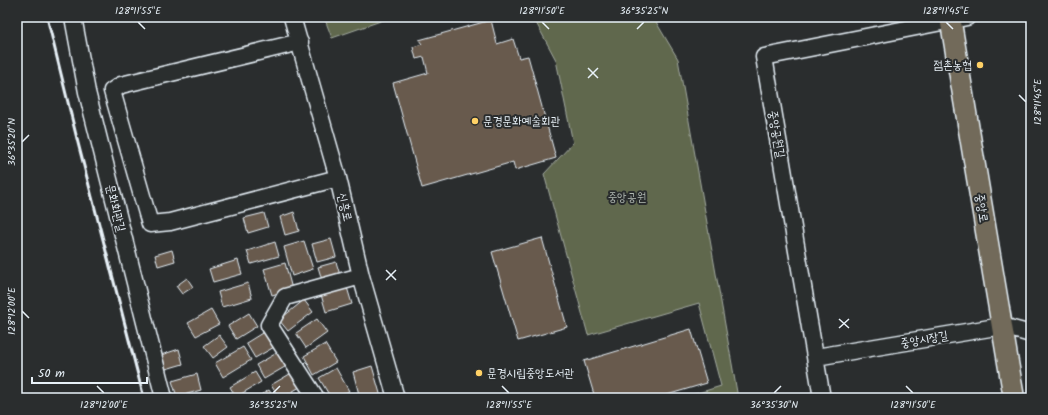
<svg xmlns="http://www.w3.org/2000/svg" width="1048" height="415" viewBox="0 0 1048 415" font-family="Kalam,'Poor Story',sans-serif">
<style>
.green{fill:#61674d;stroke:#a4aca2}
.building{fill:#675a4e;stroke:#e8f1f8}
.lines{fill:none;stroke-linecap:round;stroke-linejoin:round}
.minor-casing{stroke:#e8f1f8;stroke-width:19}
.major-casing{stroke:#e8f1f8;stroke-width:23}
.minor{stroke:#2a2d2e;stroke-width:16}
.major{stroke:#726b5a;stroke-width:20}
.rail{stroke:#e8f1f8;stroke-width:3}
.ticks{fill:none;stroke:#e8f1f8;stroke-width:1.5}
.poi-dot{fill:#ffd166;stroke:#2a2d2e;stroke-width:1.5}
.labels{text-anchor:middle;stroke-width:4;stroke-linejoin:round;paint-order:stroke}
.poi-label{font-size:12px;fill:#e8f1f8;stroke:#2a2d2e;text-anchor:start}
.street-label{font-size:12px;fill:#e8f1f8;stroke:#2a2d2e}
.park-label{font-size:12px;fill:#b2bab4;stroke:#2a2d2e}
.neatline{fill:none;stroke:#e8f1f8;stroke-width:1.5}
.ticks-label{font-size:10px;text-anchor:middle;fill:#e8f1f8}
</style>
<rect width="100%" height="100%" fill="#2a2d2e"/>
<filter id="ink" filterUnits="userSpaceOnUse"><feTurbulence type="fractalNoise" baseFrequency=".025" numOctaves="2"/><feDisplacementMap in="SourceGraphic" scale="8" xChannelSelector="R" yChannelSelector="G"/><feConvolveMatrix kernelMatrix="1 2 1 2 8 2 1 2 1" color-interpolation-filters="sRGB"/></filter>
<g filter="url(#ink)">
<path class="green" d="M324,17h68l-60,21z
M533,17h120l25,42 60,339h-56l39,-12 -22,-83 -111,32 -44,-161 29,-31 -17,-83z"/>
<path class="building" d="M491,20l6,24 16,-5 6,19 9,-2 28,102 -41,12 -2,-8 -91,26 -29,-105 35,-10 -4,-16 -8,2 -3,-12 9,-3 -3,-4z
M294,212l5,19 -14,4 -5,-18z
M264,213l4,14 -20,6 -4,-15z
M542,238l25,89 -49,14 -26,-89z
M331,239l5,18 -19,5 -5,-18z
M304,241l9,28 -21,7 -8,-29z
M275,242l4,14 -28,8 -4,-13z
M172,250l3,11 -17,5 -3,-11z
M238,260l4,14 -29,8 -4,-13z
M336,262l4,13 -18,5 -4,-13z
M285,263l7,26 -20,6 -8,-26z
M187,278l6,9 -11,7 -6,-8z
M248,283l4,15 -30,9 -4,-15z
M346,284l6,20 -26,8 -6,-21z
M304,300l9,12 -25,19 -9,-11z
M211,310l8,14 -23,12 -8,-13z
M249,313l8,13 -21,13 -8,-13z
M317,319l10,14 -21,15 -10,-15z
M691,329l16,54 -50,15h-62l-11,-37z
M267,330l9,16 -21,12 -9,-15z
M219,335l9,12 -15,11 -9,-12z
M325,344l11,18 -22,13 -10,-19z
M243,347l8,13 -28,17 -8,-14z
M179,349l4,15 -17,5 -5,-14z
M282,350l8,14 -26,15 -8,-14z
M372,366l9,31 -21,1 -7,-26z
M336,368l13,23 -13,7h-5l-12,-20z
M295,371l8,14 -21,13h-3l-8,-13z
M255,372l6,10 -25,15 -6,-10z
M197,374l4,16 -24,7 -5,-16z
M269,390l5,8h-18z"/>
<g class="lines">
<defs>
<path id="minor" d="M73,17l14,75 77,306
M292,17l46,161 23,98 35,122
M300,42l-179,43 -9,6 38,133 20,-2 168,-44
M816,357l186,-31 29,8
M316,398l-47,-73 16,-28 76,-21
M822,398l-58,-341 203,-40"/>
<path id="major" d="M950,17l64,381"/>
</defs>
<use href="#minor" class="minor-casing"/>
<use href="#major" class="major-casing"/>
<use href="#minor" class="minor"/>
<use href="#major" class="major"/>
<path class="rail" d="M47,17l31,126 66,255"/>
</g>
</g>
<path class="ticks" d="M138,22l7,7M542,22l7,7M946,22l7,7M637,29l7,-7M588,68l10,10M588,78l10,-10M1019,95l7,7M22,142l7,-7M386,270l10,10M386,280l10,-10M22,311l7,7M839,319l10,9M839,328l10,-9M97,386l7,7M502,386l7,7M906,386l7,7M273,393l7,-7M774,393l7,-7"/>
<g class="poi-dot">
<circle cx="980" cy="65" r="4"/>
<circle cx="475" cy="121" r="4"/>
<circle cx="479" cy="373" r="4"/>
</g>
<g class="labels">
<g class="poi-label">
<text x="972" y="69" text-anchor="end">점촌농협</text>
<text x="483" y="125">문경문화예술회관</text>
<text x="487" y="377">문경시립중앙도서관</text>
</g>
<g class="street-label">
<text transform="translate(777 134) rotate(80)" y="4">중앙공원길</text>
<text transform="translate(345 207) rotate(77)" y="4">신흥로</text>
<text transform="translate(116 208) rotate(76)" y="4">문화회관길</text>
<text transform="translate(982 208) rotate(81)" y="4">중앙로</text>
<text transform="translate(924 339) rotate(-10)" y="4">중앙시장길</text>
</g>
<g class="park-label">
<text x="627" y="201">중앙공원</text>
</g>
</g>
<rect width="1048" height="415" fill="none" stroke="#2a2d2e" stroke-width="44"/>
<path d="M32 377v6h115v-6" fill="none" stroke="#e8f1f8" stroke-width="2"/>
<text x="38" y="377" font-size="12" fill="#e8f1f8" stroke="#2a2d2e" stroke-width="3" paint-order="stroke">50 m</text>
<rect x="22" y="22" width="1004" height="371" class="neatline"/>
<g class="ticks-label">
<text x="138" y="14">128°11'55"E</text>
<text x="542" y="14">128°11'50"E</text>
<text x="644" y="14">36°35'25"N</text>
<text x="946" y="14">128°11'45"E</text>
<text transform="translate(1037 102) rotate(-90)" y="4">128°11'45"E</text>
<text transform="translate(11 142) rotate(-90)" y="4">36°35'20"N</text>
<text transform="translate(11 311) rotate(-90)" y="4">128°12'00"E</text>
<text x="104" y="408">128°12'00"E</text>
<text x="273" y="408">36°35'25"N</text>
<text x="509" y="408">128°11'55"E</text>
<text x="774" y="408">36°35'30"N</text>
<text x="913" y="408">128°11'50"E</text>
</g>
</svg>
